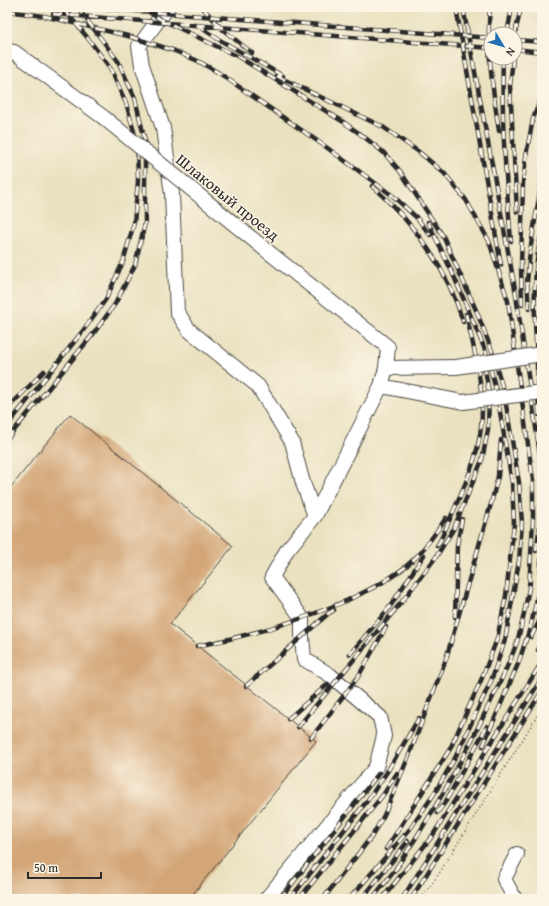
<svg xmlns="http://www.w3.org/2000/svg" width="549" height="906" viewBox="0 0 549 906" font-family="'Gentium Book Plus',serif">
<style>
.building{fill:#d3a677}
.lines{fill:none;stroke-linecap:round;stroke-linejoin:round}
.minor-casing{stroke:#484641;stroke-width:16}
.path{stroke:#484641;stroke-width:1.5;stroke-dasharray:1 3;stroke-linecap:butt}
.minor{stroke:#fff;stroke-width:14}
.rail-casing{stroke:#2b2b2b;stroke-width:4.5}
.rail{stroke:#fcf5e5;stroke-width:3;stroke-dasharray:9;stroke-linecap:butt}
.minor-bridge-casing{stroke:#484641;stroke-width:16;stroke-linecap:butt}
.minor-bridge{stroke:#fff;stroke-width:14}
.labels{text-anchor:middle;stroke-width:3;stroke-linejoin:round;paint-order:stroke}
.street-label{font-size:16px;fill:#2b2b2b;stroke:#fcf5e5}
</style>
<rect width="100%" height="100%" fill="#fcf5e5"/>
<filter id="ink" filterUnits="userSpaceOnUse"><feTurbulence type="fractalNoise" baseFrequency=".025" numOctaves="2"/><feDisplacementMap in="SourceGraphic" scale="8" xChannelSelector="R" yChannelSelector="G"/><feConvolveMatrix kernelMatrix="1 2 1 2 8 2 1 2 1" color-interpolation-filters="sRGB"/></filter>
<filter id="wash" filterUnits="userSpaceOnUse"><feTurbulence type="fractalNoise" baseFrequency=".012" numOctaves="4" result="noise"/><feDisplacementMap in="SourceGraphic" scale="16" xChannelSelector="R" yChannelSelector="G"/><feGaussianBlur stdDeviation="0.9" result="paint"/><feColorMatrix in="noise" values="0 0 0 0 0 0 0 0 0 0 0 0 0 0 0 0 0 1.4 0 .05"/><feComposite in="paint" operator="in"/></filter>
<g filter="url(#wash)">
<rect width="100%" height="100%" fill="#e9e1bf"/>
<g id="blocks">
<path class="building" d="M70,414l163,132 -63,78 146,117 -127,158h-182v-407z"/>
</g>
</g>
<g filter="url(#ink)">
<use href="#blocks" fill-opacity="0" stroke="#484641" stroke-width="1"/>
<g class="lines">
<defs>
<path id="minor" d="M168,7l-29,39 3,19 21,63 9,66 5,118 12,18 69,56 34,56 11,41 12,33 66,-130 5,-18 2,-21 -122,-97
M7,51l7,1 89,65
M386,368l70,-1
M381,386l82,16
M266,899l110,-132 8,-31 -4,-19 -50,-42 -26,-16 -2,-22v-19l-30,-41 15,-27 28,-34
M515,899l-11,-20 13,-25"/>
</defs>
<use href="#minor" class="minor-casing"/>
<path class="path" d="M421,899l19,-27 102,-164"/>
<use href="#minor" class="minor"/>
<defs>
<path id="rail" d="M85,7l406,31
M141,7l19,12 81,39
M202,7l20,22 30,24
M456,7l45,258
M463,7l52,282 27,179
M490,7c-4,42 3,83 9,124
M7,11l37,5 84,20 47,15 23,10 21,12 107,74 67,49 24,22 13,17
M53,14l438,34
M197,25l21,14 65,37
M507,34l5,-27
M515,34l6,-27
M515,40l27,2
M515,49l27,3
M237,56l105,65 21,15 20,16 17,19 14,21 29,44 33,74 16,41 12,42 15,89 3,41 -3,38 -14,79 -14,41 -36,77 -21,36 -24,35 -61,70
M503,58c-2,61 3,122 8,183
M513,58l-3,28 7,126
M277,76l106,51 36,25 25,21 22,27 23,41 19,60 25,179v41l-4,67
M372,186c41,36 76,83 91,136
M522,305l-1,-37 2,-86 4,-32 6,-31 9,-24
M529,309l-2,-27 3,-31 12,-72
M7,409l37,-38
M539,415c-1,-24 -2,-49 -3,-73 -2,-38 -3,-74 6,-110
M7,426l75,-94 24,-33 17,-37 11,-39 4,-42 -1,-39 -11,-39 -16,-35 -23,-31 -25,-30
M7,439l87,-106 21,-29 20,-39 10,-42v-82l-10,-43 -17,-37 -41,-54
M437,546c7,-11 11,-24 17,-36 16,-36 29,-65 28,-105 -1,-30 -9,-61 -16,-91
M536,551l6,-39
M455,617l2,-72 5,-26
M531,637l11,-21
M197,646c52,-10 103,-25 151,-46 23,-11 46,-22 64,-39 14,-13 24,-29 34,-43
M538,650l4,-8
M350,654l39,-46 35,-53
M246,686l83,-73 5,-3
M288,719l40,-35
M298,727l106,-128 32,-42 18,-29 28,-68 6,-30 1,-36 -5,-32
M311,738l47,-61 28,-50
M483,746l35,-82 13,-39 9,-40 2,-41
M437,813l9,-12 41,-75
M386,849l64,-100 32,-71 15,-39 9,-43 8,-73 -2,-40 -15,-89 -11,-42 -33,-78 -25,-52
M396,868c35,-51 65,-104 91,-159 11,-22 22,-44 30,-67 6,-19 9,-40 13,-59
M280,899l99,-126
M290,899l77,-98 20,-29 32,-54
M299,899l84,-104 14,-22
M323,899l49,-63 12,-21 26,-62 36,-94 45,-155 7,-28 3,-36
M362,899l46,-58
M372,899l27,-34
M382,899l51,-64 109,-173
M402,899l140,-221
M411,899l131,-208"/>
</defs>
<use href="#rail" class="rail-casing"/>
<use href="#rail" class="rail"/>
<defs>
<path id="minor-bridge" d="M103,117l163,133
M456,367l86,-13
M463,402l79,-10"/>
</defs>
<use href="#minor-bridge" class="minor-bridge-casing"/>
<use href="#minor-bridge" class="minor-bridge"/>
</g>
</g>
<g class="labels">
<g class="street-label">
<text transform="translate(228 197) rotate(39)" y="6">Шлаковый проезд</text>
</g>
</g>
<rect width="549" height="906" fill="none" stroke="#fcf5e5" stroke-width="24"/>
<g transform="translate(503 46) rotate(128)"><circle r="19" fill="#fcf5e5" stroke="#a8a49b"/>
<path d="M0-3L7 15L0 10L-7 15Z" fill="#1f6fb2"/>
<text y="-6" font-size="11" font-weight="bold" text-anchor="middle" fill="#2b2b2b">N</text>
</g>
<path d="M28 872v6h73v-6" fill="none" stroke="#2b2b2b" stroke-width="2"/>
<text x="34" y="872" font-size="12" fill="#2b2b2b" stroke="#fcf5e5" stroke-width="3" paint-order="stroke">50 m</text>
</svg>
